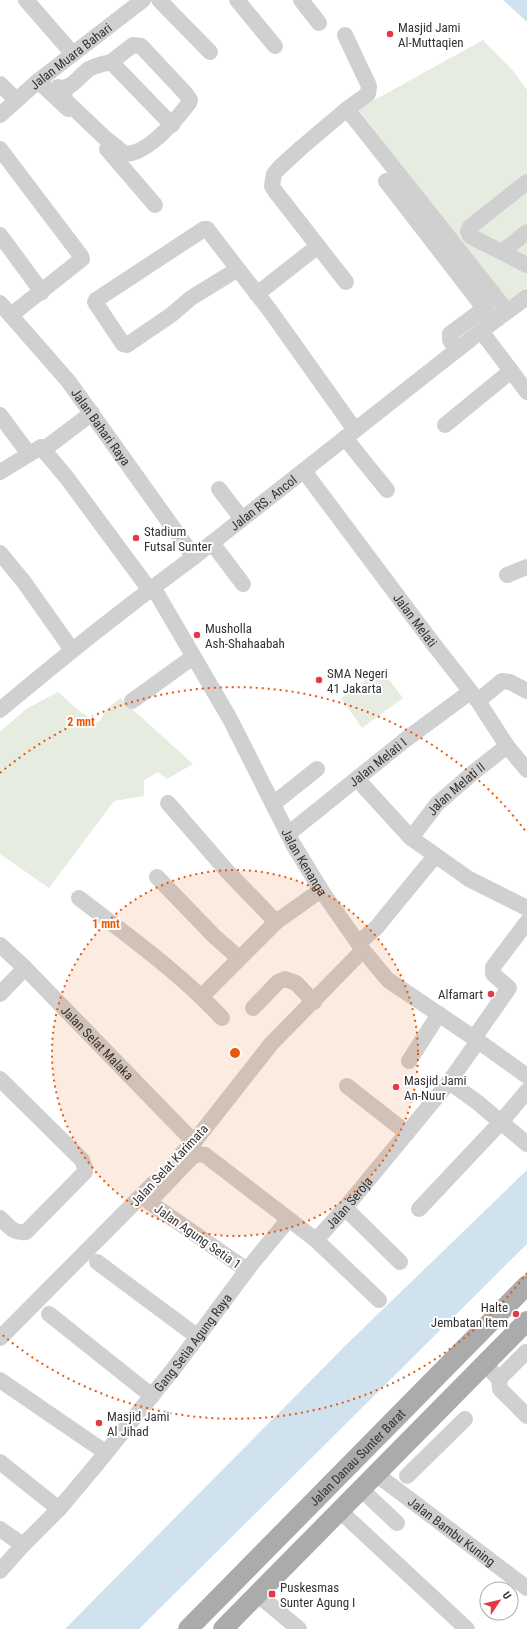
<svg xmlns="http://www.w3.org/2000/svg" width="527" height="1629" viewBox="0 0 527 1629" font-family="'Roboto Condensed',sans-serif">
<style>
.green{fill:#e6ecdf}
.water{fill:#cfe2ee}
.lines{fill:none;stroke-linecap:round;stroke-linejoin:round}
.minor{stroke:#d0d0d0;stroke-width:16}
.major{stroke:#ababab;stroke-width:20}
.ring{fill:none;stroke:#e8590c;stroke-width:2;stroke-dasharray:2 4}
.poi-dot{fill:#e63946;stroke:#fff;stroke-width:1.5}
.labels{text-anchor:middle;stroke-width:4;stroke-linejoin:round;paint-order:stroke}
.poi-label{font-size:13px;fill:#333;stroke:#fff;text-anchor:start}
.street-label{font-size:13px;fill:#333;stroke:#fff}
.centre{fill:#e8590c;stroke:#fff;stroke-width:2}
.ring-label{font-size:12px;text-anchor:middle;font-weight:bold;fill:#e8590c;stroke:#fff;stroke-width:4;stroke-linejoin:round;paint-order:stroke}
</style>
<rect width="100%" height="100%" fill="#fff"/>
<path class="green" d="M483,40l31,32 13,18v197l-21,16 -148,-194z
M381,669l22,29 -41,30 -21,-30z
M58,692l20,18 20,13 10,-15 12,-10 73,66 -26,15 -9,-7 -14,8v16l-30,5 -65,87 -49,-34v-122l26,-23z"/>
<path class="water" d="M503,0h24v22z
M527,1170v74l-388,385h-74l282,-285z"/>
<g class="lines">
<g class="minor">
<path d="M26,0l47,54"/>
<path d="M159,0l51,52"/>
<path d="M237,0l38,46"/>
<path d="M301,0l18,23"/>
<path d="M345,35l24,51 -1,8 -21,15 -45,38 -23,21 -5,6 -1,5 -1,7 3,5 71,91"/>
<path d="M38,81l30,28"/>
<path d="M0,84l16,16"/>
<path d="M58,87c12,5 22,-12 31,-18 7,-4 14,-5 22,-7l61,63"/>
<path d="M68,87l-5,5 3,9 39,37 20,16c23,0 51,-34 64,-51l1,-3 -4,-6 -45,-48 -8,-1 -22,17"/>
<path d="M347,109l160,202"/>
<path id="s1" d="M0,115l38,-34 105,-81"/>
<path d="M0,149l81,107 1,3 -71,56"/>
<path d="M107,149l48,56"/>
<path d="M386,181l108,140"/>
<path d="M527,182l-57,45 -2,4 2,5 57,29"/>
<path d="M0,235l42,57"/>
<path d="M502,252l25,-20"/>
<path d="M238,269l-47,29 -20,17 -44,30 -4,-1 -28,-42 1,-2 108,-71h3l64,83 84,118"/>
<path d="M257,294l61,-48"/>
<path id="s2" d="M0,303l69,79 125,175"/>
<path d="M481,331l46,61"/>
<path d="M457,350l-7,-10v-6l35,-26"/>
<path d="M0,415l29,39"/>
<path d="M445,425l66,-54"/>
<path d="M345,438l42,52"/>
<path d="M43,450l49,-37"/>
<path id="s3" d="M304,471l131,175 43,55 29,45 20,24"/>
<path d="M0,472l41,-25 26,31 82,111"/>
<path d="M219,489l23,30"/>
<path d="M212,543l31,41"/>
<path d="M0,553l24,29 48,68"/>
<path d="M507,575l20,-8"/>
<path id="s4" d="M153,587l77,132 63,125 28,46 42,60 25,30 86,58 53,38"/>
<path d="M132,701l61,-44"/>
<path d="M478,701l24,-20 8,1 17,9"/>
<path id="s5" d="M0,710c63,-53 127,-104 194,-153l287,-226 46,-34"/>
<path d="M357,779l54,59 58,41 58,29"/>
<path d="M168,803l59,68 49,51"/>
<path d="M273,804l44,-35"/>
<path id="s6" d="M288,834l117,-94 65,-48"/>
<path id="s7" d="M411,838l26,-34 37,-32 33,-26"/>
<path d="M157,877l58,60 24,21"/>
<path d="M79,898c49,38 100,74 143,120"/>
<path d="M358,943l18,-15 59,-72"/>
<path id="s8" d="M0,945l25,23 169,174"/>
<path d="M0,994l25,-26"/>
<path d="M202,996l74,-74 45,-32"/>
<path d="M253,1008l25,-26 7,-3 11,4 18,19"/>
<path d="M474,1038l35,-50 -16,-14v-7l34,-45"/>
<path d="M409,1061l30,-47"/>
<path d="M0,1079l82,81 3,8v4l-59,60c-13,2 -17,-6 -26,-14"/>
<path d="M449,1082l28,20 50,42"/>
<path d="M347,1086l60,47"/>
<path d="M177,1159l17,-17 77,-98 92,-94"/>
<path d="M345,1208l55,54"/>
<path d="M419,1209l82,-87 26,-31"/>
<path d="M316,1240l63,60"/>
<path d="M97,1262l101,75"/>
<path id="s9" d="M247,1270l-98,-68 42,-44 6,-4 8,1 111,85 29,-32 104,-126 29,-41"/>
<path d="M49,1314l103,82"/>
<path d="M0,1338l154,-155"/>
<path d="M485,1364l14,15 1,10 27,27"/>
<path d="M499,1379l27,-27"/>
<path d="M0,1380l105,72"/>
<path d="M0,1462l59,47"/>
<path id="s10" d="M376,1474l151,114"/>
<path d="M407,1476l58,-57"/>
<path d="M361,1489l36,34"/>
<path d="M339,1510l128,119"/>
<path d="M0,1529l23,16"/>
<path id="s11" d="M0,1571l23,-26 36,-36 37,-44 79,-98 75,-101 38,-46"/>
<path d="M257,1594l42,35"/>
</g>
<g class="major">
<path id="s12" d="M188,1629l339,-344"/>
<path d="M223,1629l304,-308"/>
</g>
</g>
<circle cx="235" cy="1053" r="183" fill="#e8590c" fill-opacity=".12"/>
<g class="ring">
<circle cx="235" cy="1053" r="183"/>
<path d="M527 1273A365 365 0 0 1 0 1333M0 773A365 365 0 0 1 527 833"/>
</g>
<g class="poi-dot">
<circle cx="390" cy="34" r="4"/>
<circle cx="136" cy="538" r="4"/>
<circle cx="197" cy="635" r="4"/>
<circle cx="319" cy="680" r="4"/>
<circle cx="491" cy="994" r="4"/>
<circle cx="396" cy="1087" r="4"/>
<circle cx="516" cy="1314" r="4"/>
<circle cx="99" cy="1423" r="4"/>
<rect x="268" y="1590" width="8" height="8" rx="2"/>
</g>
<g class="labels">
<g class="poi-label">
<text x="398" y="32">Masjid Jami<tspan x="398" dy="15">Al-Muttaqien</tspan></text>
<text x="144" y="536">Stadium<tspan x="144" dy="15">Futsal Sunter</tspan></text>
<text x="205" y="633">Musholla<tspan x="205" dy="15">Ash-Shahaabah</tspan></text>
<text x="327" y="678">SMA Negeri<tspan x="327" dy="15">41 Jakarta</tspan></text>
<text x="483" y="999" text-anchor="end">Alfamart</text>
<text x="404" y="1085">Masjid Jami<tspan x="404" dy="15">An-Nuur</tspan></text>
<text x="508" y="1312" text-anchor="end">Halte<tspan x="508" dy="15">Jembatan Item</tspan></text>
<text x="107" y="1421">Masjid Jami<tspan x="107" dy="15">Al Jihad</tspan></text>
<text x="280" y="1592">Puskesmas<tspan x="280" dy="15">Sunter Agung I</tspan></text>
</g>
<g class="street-label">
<text dy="5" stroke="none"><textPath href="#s1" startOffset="92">Jalan Muara Bahari</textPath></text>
<text dy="5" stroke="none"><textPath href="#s2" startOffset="160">Jalan Bahari Raya</textPath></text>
<text dy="5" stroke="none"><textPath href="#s5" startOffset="335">Jalan RS. Ancol</textPath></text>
<text dy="5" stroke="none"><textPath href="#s3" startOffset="186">Jalan Melati</textPath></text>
<text dy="5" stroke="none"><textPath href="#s6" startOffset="115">Jalan Melati I</textPath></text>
<text dy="5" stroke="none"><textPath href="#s7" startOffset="67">Jalan Melati II</textPath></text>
<text dy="5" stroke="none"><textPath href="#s4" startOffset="314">Jalan Kenanga</textPath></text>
<text dy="5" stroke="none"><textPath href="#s8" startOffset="138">Jalan Selat Malaka</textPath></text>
<text transform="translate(169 1165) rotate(-47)" y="5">Jalan Selat Karimata</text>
<text dy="5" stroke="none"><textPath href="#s9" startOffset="385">Jalan Seroja</textPath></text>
<text transform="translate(198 1236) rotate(35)" y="5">Jalan Agung Setia 1</text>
<text dy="5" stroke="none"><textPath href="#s11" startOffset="299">Gang Setia Agung Raya</textPath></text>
<text dy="5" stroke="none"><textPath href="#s12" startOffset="241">Jalan Danau Sunter Barat</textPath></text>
<text dy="5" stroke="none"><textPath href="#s10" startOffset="95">Jalan Bambu Kuning</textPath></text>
</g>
</g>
<circle cx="235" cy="1053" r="6" class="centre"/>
<g class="ring-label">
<text x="81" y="726">2 mnt</text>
<text x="106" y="928">1 mnt</text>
</g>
<g transform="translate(499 1601) rotate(55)"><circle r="19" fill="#ffffff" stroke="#adadad"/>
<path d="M0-3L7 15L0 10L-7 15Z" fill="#e63946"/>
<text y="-6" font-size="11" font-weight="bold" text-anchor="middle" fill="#333333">U</text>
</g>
</svg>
